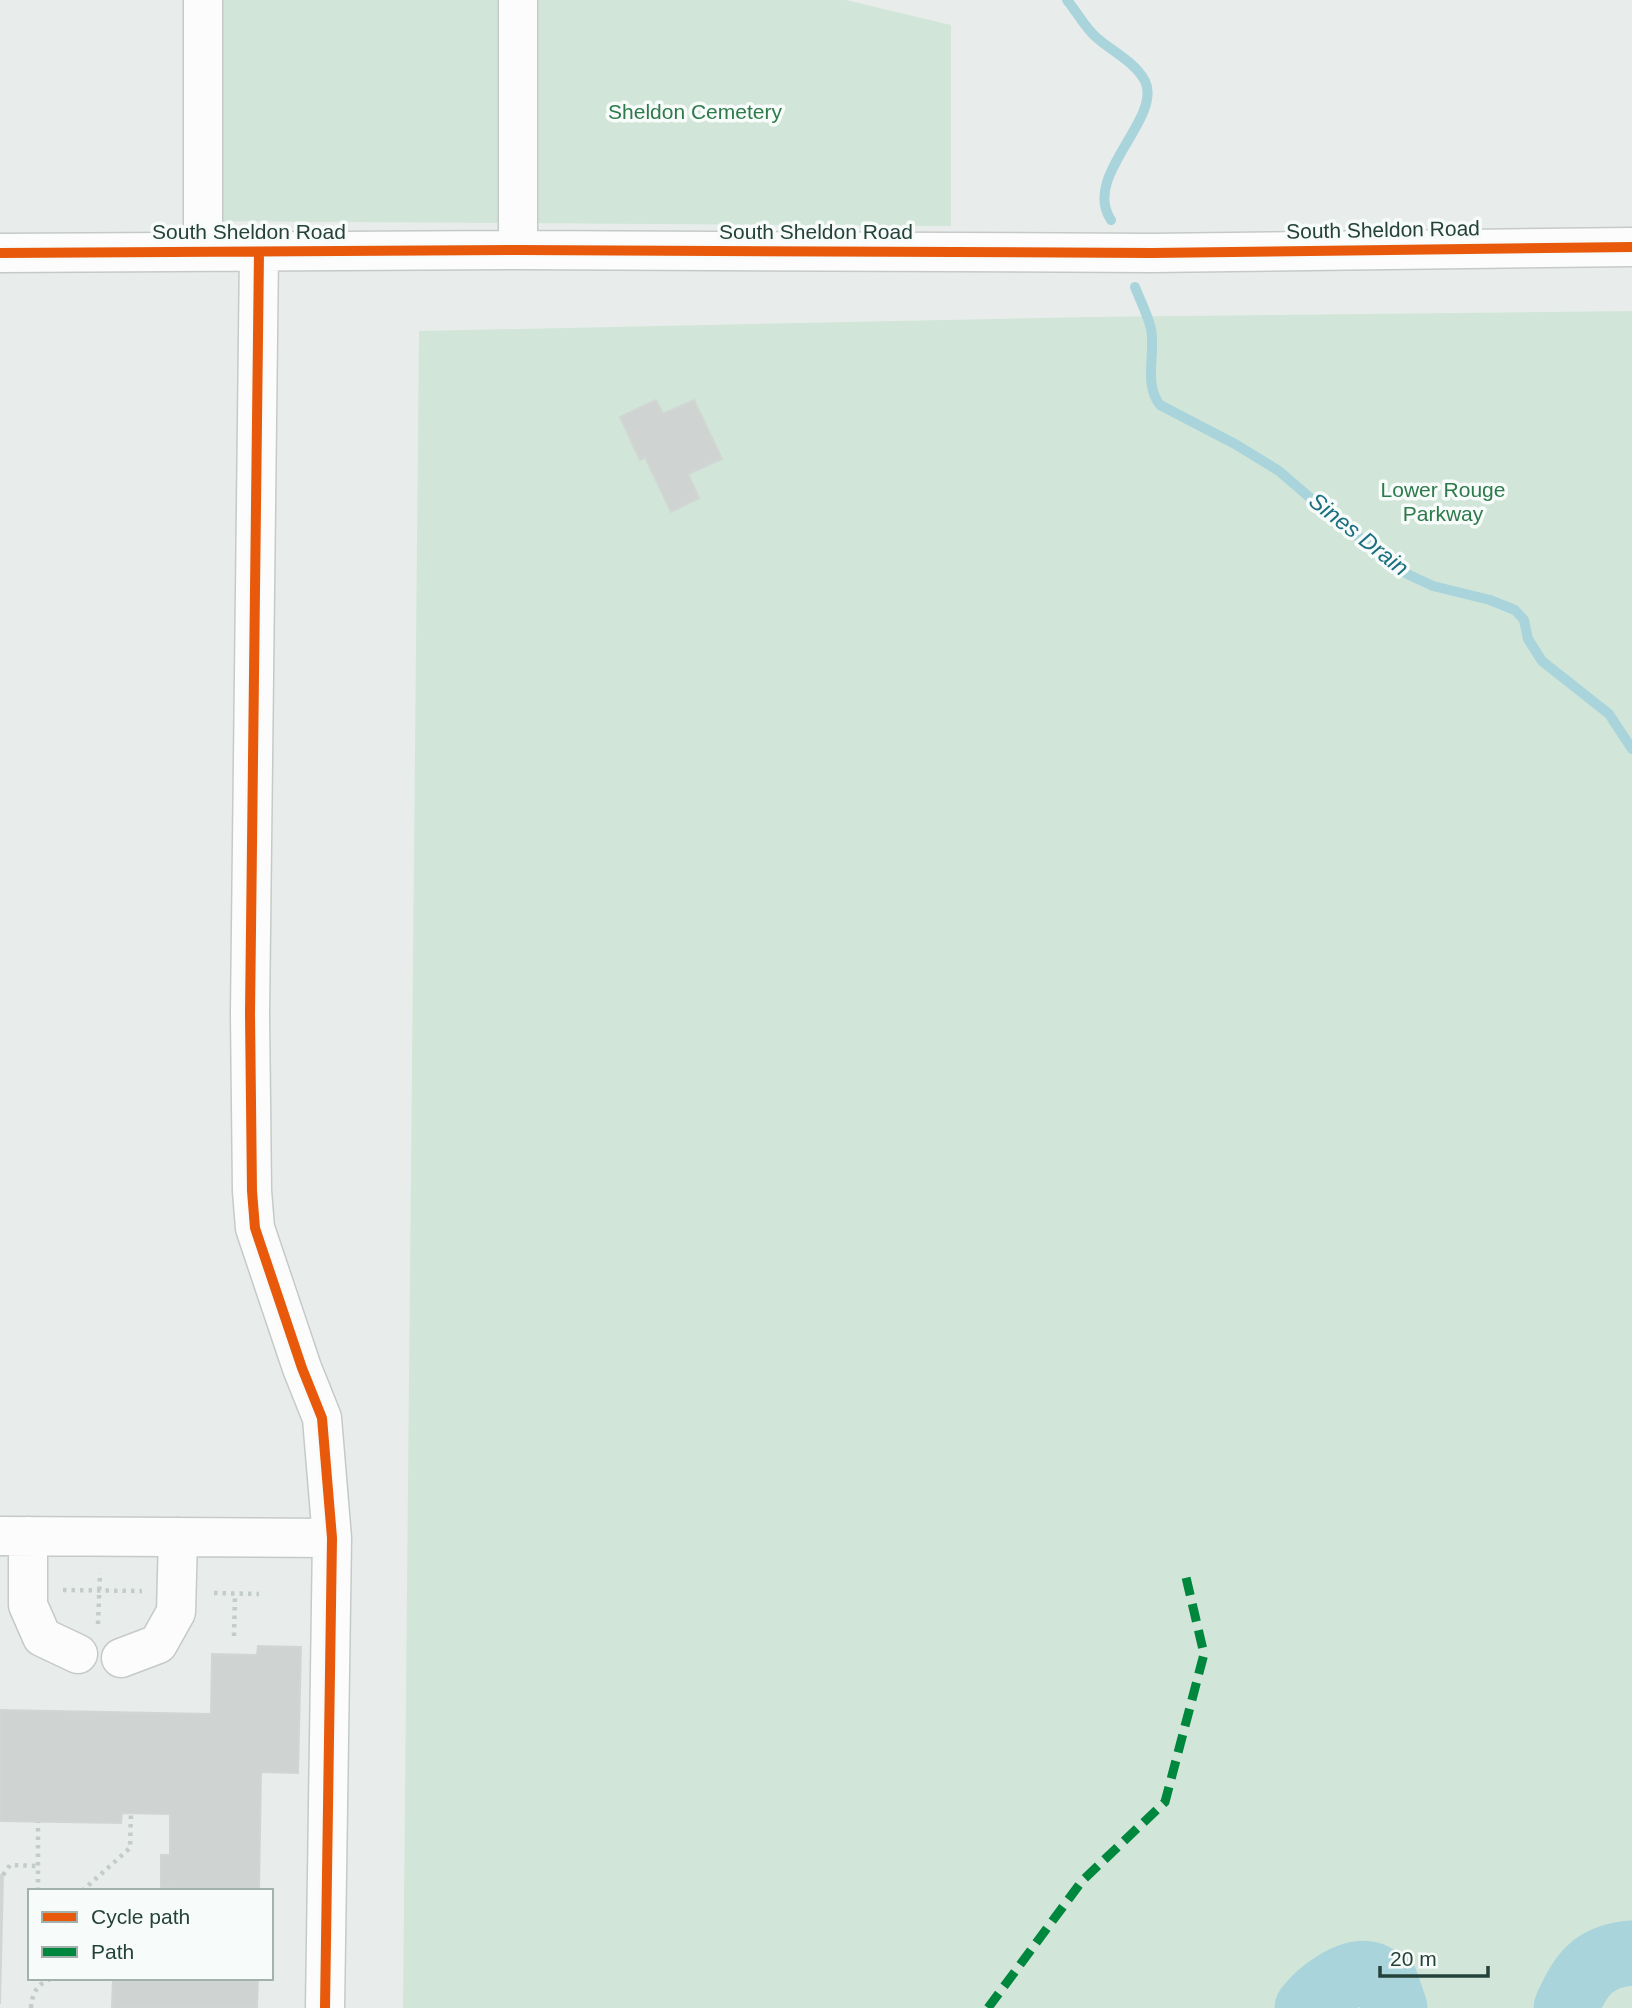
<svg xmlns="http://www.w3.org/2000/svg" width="1632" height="2008" viewBox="0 0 1632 2008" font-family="Helvetica,sans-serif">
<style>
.green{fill:#d1e6d8}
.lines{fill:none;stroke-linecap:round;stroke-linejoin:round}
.stream{stroke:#a9d4db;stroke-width:10}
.river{stroke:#a9d4db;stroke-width:65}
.building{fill:#cfd4d2;stroke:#d1d6d4;stroke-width:2}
.minor-casing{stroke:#c5cac8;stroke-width:41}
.path{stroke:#c3ccca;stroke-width:4.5;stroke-dasharray:3.5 5;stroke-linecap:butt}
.minor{stroke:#fcfcfc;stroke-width:38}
.quiet{stroke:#00873e;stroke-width:9;stroke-dasharray:18 9;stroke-linecap:butt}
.cycleway-casing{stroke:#f7fbf9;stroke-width:15}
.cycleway{stroke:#e8590c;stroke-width:10}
.labels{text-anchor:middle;stroke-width:7;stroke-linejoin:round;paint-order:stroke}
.park-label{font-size:21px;fill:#2d7a4b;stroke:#f7fbf9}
.street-label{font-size:21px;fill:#24423a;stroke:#f7fbf9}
.water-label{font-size:23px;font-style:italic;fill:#1c6f80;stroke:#f7fbf9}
</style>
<rect width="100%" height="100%" fill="#e8edeb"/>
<path class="green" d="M189,0h657l105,25v201l-766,-5z
M1632,311v1697h-1229l16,-1677 668,-14z"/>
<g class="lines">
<path class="stream" d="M1067,0c10,12 18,28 30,38 16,14 38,24 48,43 18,38 -64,95 -34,139
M1135,287c5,13 13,28 16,42 5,25 -8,54 9,76l75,39 44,27 65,56 27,18 32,27 30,14 57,14 25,10 9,10 4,19 14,22 67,53 23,35"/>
<path class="river" d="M1307,2008c12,-16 42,-39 63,-34 5,2 11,6 16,8l9,26
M1566,2008c14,-33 27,-52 66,-55"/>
</g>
<path class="building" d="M656,400l7,14 31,-14 28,59 -34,15 11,24 -28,14 -26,-55 -5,3 -20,-43z
M258,1646l43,1 -3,126 -37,-1 -2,119h-89v-3l-9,-1v-32h9v-41l-48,-1 -1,10 -121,-2v-111l211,4 1,-60 45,1z
M0,1875h3l-3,129z
M113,1978h145l-1,30h-145z"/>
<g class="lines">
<defs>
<path id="minor" d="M518,0v250
M203,252v-252
M259,252l-9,762 2,177 3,37 47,140 20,50 10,120 -7,470
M0,253l518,-3 634,3 480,-6
M0,1536l332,2
M28,1536v69l14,32 36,17
M121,1658l37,-14 18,-32 2,-75"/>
</defs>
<use href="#minor" class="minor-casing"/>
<path class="path" d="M63,1590l79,1
M214,1593l45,1
M98,1624l2,-51
M234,1636l1,-42
M3,1875l7,-10 27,1
M38,1891v-69
M82,1891l48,-43 1,-35
M31,2008c1,-16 7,-25 22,-30"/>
<use href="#minor" class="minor"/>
<path class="quiet" d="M988,2008l94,-127 83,-79 39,-148 -19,-81"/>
<defs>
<path id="cycleway" d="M259,252l-9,762 2,177 3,37 47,140 20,50 10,120 -7,470
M0,253l518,-3 634,3 480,-6"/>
</defs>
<use href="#cycleway" class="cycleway-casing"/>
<use href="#cycleway" class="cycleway"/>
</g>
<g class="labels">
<g class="park-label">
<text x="695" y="119">Sheldon Cemetery</text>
<text x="1443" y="497">Lower Rouge<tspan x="1443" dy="24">Parkway</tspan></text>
</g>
<g class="street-label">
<text transform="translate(1383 230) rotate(-1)" y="7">South Sheldon Road</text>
<text x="249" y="239">South Sheldon Road</text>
<text x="816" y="239">South Sheldon Road</text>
</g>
<g class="water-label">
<text transform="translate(1359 534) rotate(38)" y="8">Sines Drain</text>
</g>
</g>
<rect x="28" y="1889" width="245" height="91" fill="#f7fbf9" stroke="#a3b1ad" stroke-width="2"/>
<rect x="42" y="1912" width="35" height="10" fill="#e8590c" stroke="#a3b1ad" stroke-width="2"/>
<text x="91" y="1924" font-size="21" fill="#24423a">Cycle path</text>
<rect x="42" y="1947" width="35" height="10" fill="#00873e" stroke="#a3b1ad" stroke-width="2"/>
<text x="91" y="1959" font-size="21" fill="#24423a">Path</text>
<path d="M1380 1966v10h108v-10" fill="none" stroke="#24423a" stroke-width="3.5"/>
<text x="1390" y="1966" font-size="21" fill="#24423a" stroke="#f7fbf9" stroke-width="5" paint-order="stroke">20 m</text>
</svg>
